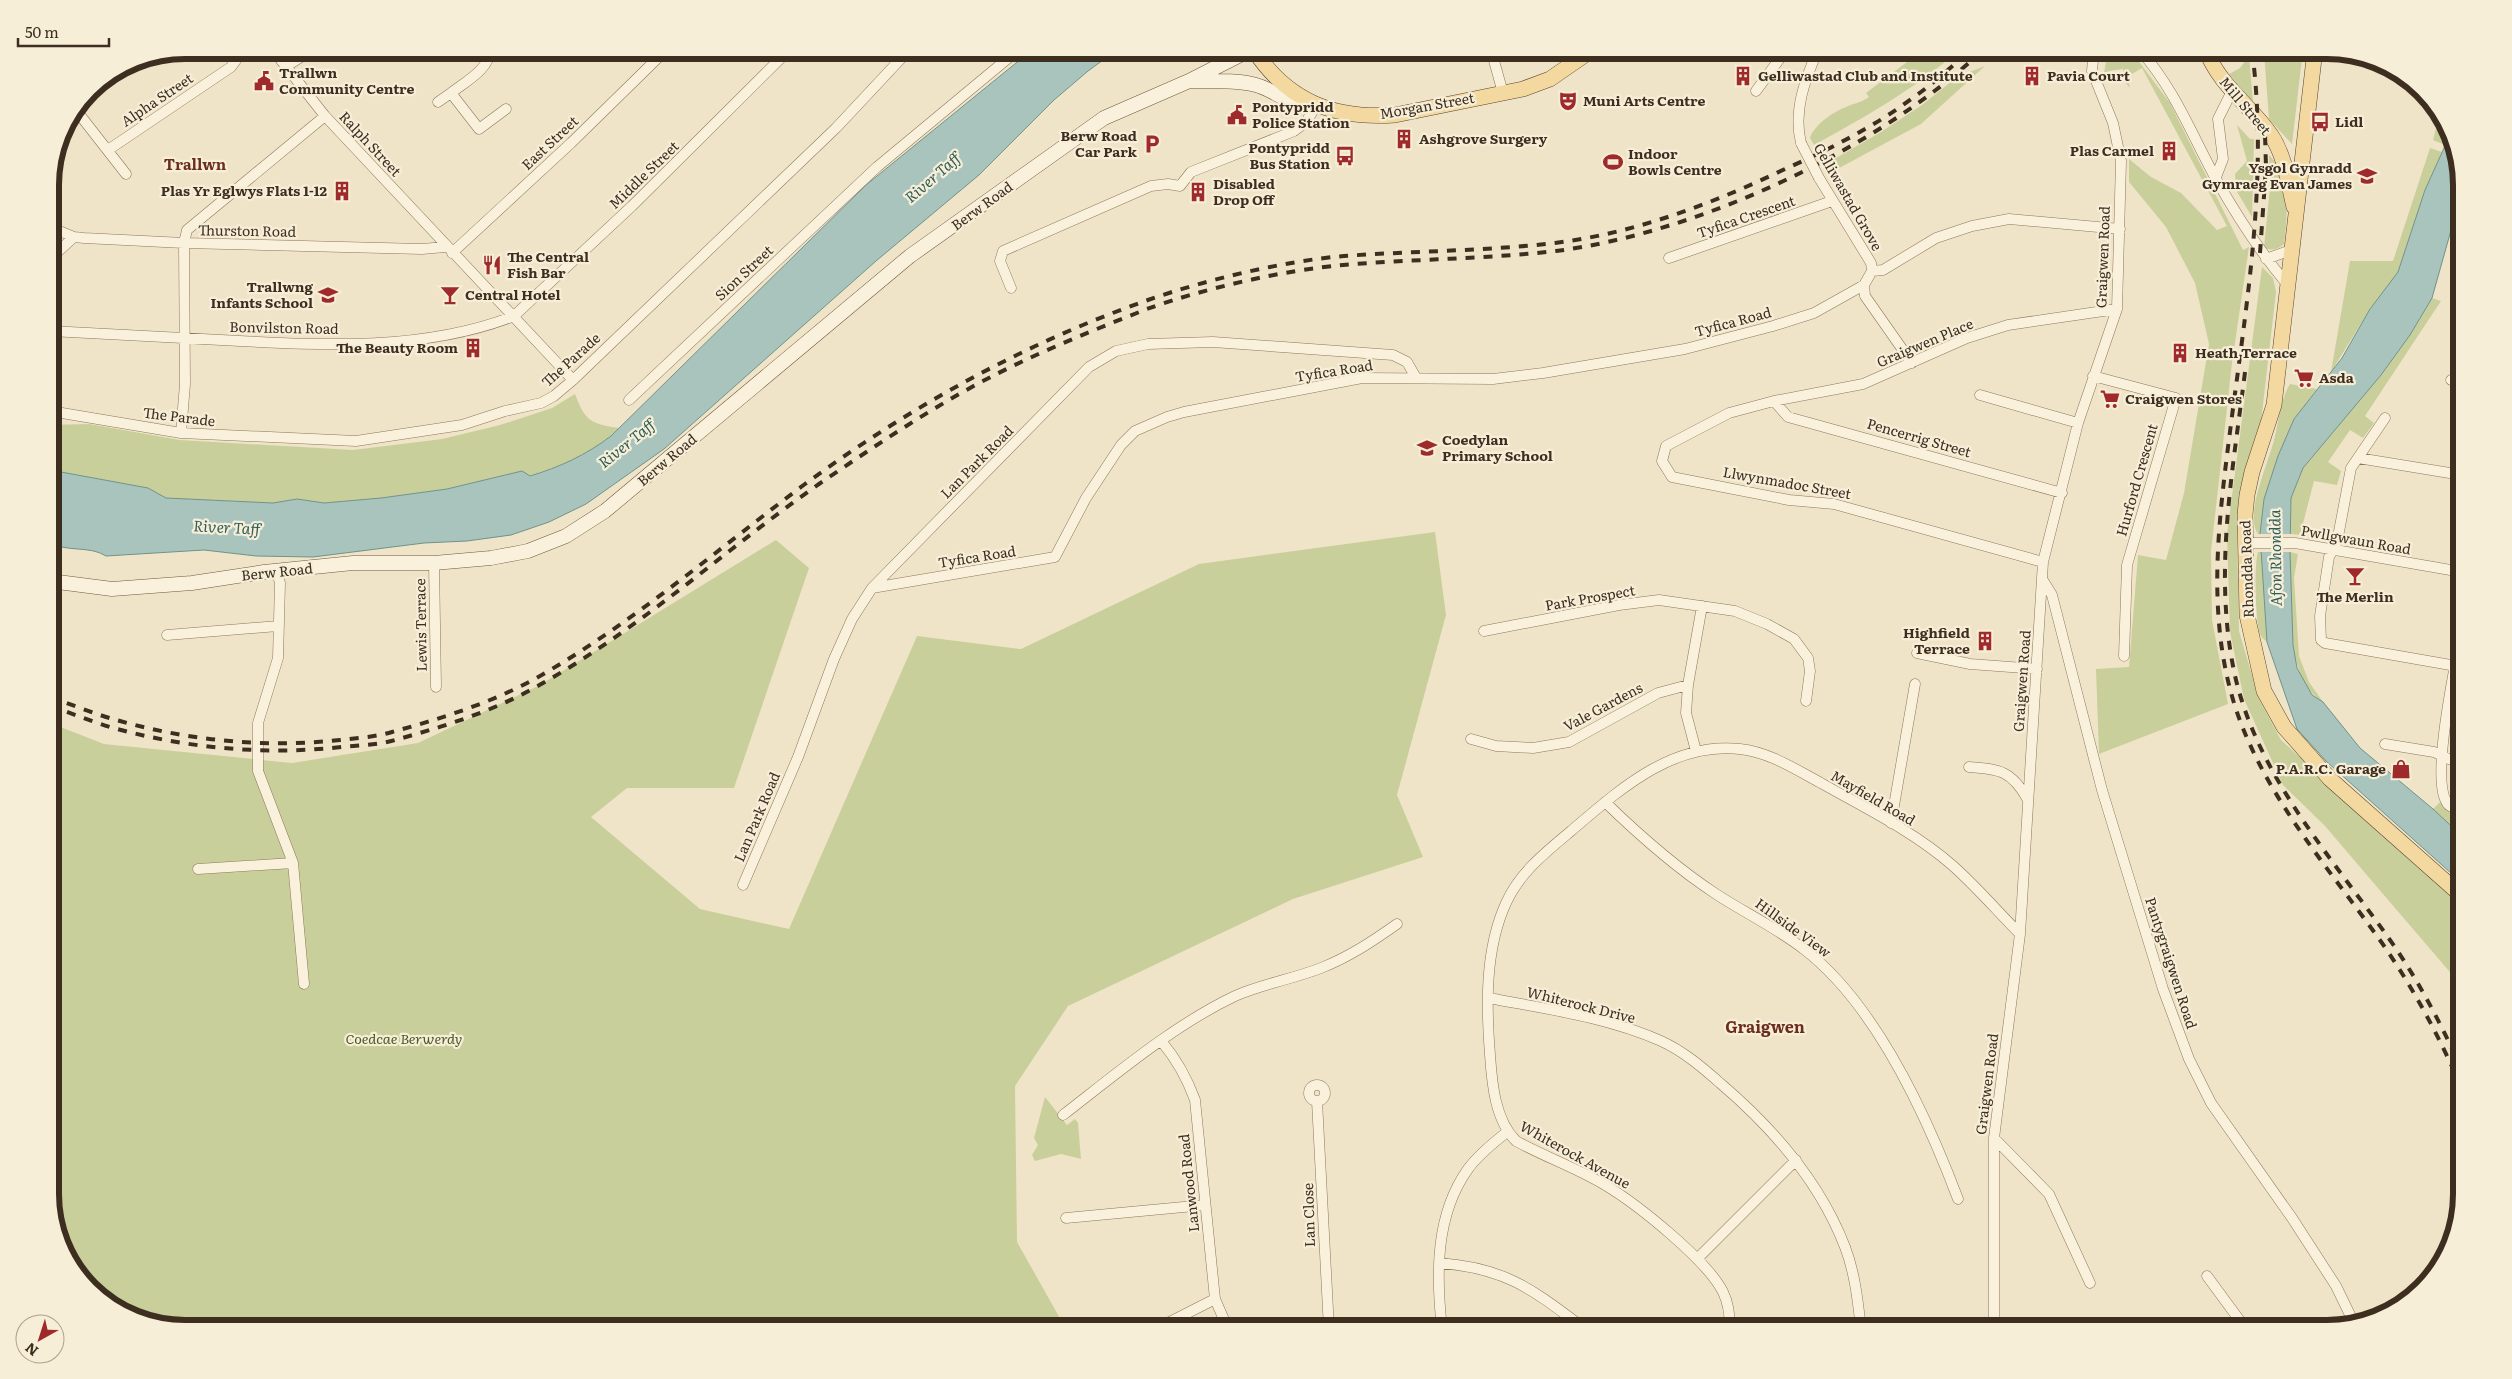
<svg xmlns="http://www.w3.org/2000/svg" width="2512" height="1379" viewBox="0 0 2512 1379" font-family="Literata,serif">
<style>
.green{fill:#c9cf9b}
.water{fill:#a9c4bc;stroke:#6f938a}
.pier{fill:#f0e4c8}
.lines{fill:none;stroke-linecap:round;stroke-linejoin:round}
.minor-casing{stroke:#8d765c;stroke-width:11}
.secondary-casing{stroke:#6f573f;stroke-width:15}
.primary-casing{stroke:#5b4430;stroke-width:16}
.minor{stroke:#faf1dc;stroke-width:10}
.secondary{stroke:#faf1dc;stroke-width:14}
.primary{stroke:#f3d9a0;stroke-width:15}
.rail{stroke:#3d2e20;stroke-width:4;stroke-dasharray:9 9;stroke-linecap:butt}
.minor-bridge-casing{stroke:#8d765c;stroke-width:11;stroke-linecap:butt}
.minor-bridge{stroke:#faf1dc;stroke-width:10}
.labels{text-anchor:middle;stroke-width:4.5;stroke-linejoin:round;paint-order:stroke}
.poi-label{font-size:14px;font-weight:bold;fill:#3d2e20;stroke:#f7eed8;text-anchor:start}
.street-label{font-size:14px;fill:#3d2e20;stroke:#f7eed8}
.park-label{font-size:14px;font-style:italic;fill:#4d5a26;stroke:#f7eed8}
.neighbourhood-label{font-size:15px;font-weight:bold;fill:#6b2e1e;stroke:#f7eed8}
.water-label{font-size:15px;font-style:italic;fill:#2f5d5a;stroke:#f7eed8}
.quarter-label{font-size:16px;font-weight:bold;fill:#6b2e1e;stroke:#f7eed8}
.rim{fill:none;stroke:#3d2e20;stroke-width:6}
</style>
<rect width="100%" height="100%" fill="#f0e4c8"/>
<path class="green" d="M1918,50h41c-44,39 -94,67 -145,95l-4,-7c4,-13 23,-26 36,-31 8,-4 15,-4 23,-10l-3,-4 45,-34z
M2298,50h5l-11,94 -23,-25 -5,-67 6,7 26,2z
M2113,51h12l9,4 36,48 73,147 6,-3 -17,116 -21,189 1,68 16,84 -129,50 -3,-85 33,-2 9,-112 28,5 18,-67 25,-149 -14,-61 -29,-56 -37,-45v-23l22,18 30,16 36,37 10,-4 -85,-158 -15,9 3,11 -5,-6 -2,-13 -14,2 1,13 -6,-11 3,-17z
M2249,56l4,46 -24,-28 11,-6z
M1985,66l-64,58 -93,50 -4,-9 57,-33 41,-27 35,-28z
M2440,112l9,25 -4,8 -12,-5z
M2237,125l13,14h4l-2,78 -16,-27 -1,-16 12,-13z
M2430,148l12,4 -17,38 -27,82 -28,37 -39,63 19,-111h43z
M2269,155c21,21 19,62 15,89 -6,5 -12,8 -20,3l6,-59z
M2262,267l11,11 3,14 -15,130 -19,63 -5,49 2,97 20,68 22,41 181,165v88l-13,-22 -66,-77 -58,-68 -42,-41 -39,-86 -14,-67 -3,-98z
M2432,298l9,3 -76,115 9,7 -11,15 -13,-8 -22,32 13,9 -4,14 -23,-4 -14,54 -9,-1v-36l12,-30 78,-93 29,-40z
M2290,384l27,5 -23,30 -30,80 -4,35h-2c-14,-19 11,-73 16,-94 5,-18 6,-40 16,-56z
M575,394c10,27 16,30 44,34 -24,25 -57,38 -90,48l-7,-5 -75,18 -66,9 -57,5 -27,-4 -24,4 -107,-5 -18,-10 -98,-18v-45l39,-1 91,16 173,10 89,-11 58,-14 52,-17z
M1435,532l11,83 -49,180 26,62 -130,42 -225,107 -53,80 2,156 49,87h-881l-60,-14 -52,-46 -23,-66v-480l54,21 188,19 126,-20 122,-58 236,-145 33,28 -75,220h-107l-36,29 109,92 89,20 128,-293 104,13 178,-85z
M2258,552h3l6,90c-2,-2 -5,-4 -6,-6 -6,-10 -7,-73 -3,-84z
M2290,552l8,2 -4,24 5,78 10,26 14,20c-41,-25 -32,-108 -33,-150z
M2440,802l22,21v13l-29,-27z
M1045,1097l22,28 8,-6 3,4 3,36 -20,-5 -26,7 -3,-6 6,-10 -4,-7z"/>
<path class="water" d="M1032,50h85l-29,21 -34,29 -75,75 -103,86 -212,188 -78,55 -37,18 -38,13 -44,6 -43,2 -111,14 -57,-1 -52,-6 -98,6c-17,-11 -40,-3 -56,-14v-72l98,18 18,10 107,5 24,-4 27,4 57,-5 66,-9 75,-18 8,5c30,-9 56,-21 81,-40l255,-251z
M2449,137l13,39v24l-7,16 -23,82 -22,37 -29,40 -78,93 -12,30 -1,54 3,93 4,23 15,27 11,7 37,46 73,61 29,27v47l-135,-121 -30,-33 -30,-87 -7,-108 4,-35 14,-43 16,-37 48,-61 28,-49 28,-37 27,-82z"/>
<path class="pier" d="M2258,534h35l-1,18h-33z"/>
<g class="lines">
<defs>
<path id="minor" d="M273,50l52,66 248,264
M490,50c0,19 -25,32 -39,43l28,36 27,-20
M1491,50l12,43
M2140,50c35,40 51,83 76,129 21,37 43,72 71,105
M152,57l66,-7
M285,67l27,-17
M1756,91l30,-41
M438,102l13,-9
M76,110l50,64
M1801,143c-8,-32 4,-64 17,-93
M108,150l123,-83 5,-7 2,-10
M2216,177l7,-18 -5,-40 14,-28
M1819,178l52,85 1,8
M50,227l24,10 10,1 100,5 238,6 23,-2
M452,253l119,-110 95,-93
M1669,258l163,-57
M50,259l24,-22
M2266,259l25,-9
M1872,271l11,-1 53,-32 36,-12 37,-7 111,10
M1872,271l-8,14 1,11 47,67
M1011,288l-11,-27 3,-10 148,-65 17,-2 12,2 11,-14 103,-41 12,-9 10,-16
M50,331c57,3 114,6 171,9 96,5 201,12 293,-24l118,-110 157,-156
M2093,376l83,22 -49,167 -3,91
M2451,380l11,2
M1980,395l98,28
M629,400l248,-233 141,-117
M1774,401l14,16 274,76
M50,411l131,22 175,8 106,-16 43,-14 36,-8 13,-7 19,-16 263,-252 73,-78
M2385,418l-34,50 -14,74 -8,15 -9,59 1,24 4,3 137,24
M181,433l4,-49 -1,-141 3,-13 138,-114
M2358,458l104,17
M2246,543h49l167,29
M2043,562l-209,-58 -45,-4 -117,-23 -10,-16 4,-15 63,-33 45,-12 89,-17 104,-46 41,-13 109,-16
M434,563l2,124
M277,572l3,11 -2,75 -20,65v48l35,92 11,121
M2042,579l10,16 50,195 61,199 26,70 22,44 81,115 44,68 17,35
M872,588l183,-31 31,-59 35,-53 14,-14 32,-14 17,-5 178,-34 131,1 50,-6 142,-24 88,-23 41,-13 50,-28
M2462,628c-6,34 -31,147 -16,173 3,7 9,7 16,8
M1484,631l135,-26 40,-5 76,11 32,13 27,15 14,19 2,13 -4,30
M167,635l111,-9
M1917,653l53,11 67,5
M1471,739l25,7 37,2 36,-6 89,-49 30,-8
M2385,744l49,8 15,7 13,2
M1696,751l-10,-38 2,-28 14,-79
M1969,767c31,2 43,4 59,33
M1605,802c35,34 70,65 111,92 29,19 61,34 89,56 71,55 122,167 153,249
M1891,823l24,-139
M198,869l95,-6
M743,885l55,-128 36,-98 18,-40 20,-31 217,-221 27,-16 32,-7 65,-2 180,13 14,7 8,14
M1489,998c57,11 118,19 172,43 22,10 41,26 59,42 53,45 100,99 125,164 10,26 13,55 16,82
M1162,1042c15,18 25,36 33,58l20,199 13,30
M1309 1093a8 8 0 1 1 16 0a8 8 0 1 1-16 0Z
M1317,1101l12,228
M1063,1115c53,-41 111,-90 172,-119 27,-12 58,-17 86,-28 28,-11 52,-27 76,-44
M1994,1138l55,56 41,89
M1066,1218l139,-13
M1697,1259l99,-99
M1439,1263c68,5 94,27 146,66
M2207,1276l39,53
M1156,1329l59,-30
M1442,1329c-6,-54 -7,-114 26,-160 10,-14 25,-26 39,-37
M1730,1329c0,-13 -1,-25 -7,-37 -16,-32 -86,-88 -118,-107 -28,-17 -60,-28 -89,-44 -21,-21 -24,-57 -26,-86 -4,-50 -5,-106 16,-152 14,-31 40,-51 65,-72 47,-40 101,-90 169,-82 29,3 55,20 81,34 44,25 92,48 131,82 24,21 45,46 68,69
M1994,1329v-191l26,-204 23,-372 35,-139 39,-114 4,-148 -8,-38 -21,-52 1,-11 5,-10"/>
<path id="secondary" d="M1190,81c21,1 46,-2 66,4 22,6 36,24 60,21
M50,581l62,8 80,-6 72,-11 89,-9h81l57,-5 37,-7 38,-15 39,-25 305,-255 194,-138 85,-37 61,-31"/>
<path id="primary" d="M1254,50c34,52 80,69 141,65l128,-26 27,-10 42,-29
M2206,50c13,35 44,55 65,85 14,21 17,47 23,72
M2315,50l-41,355 -22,67 -5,23 -2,20 2,100 17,76 20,36 46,52 132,117"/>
</defs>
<use href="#minor" class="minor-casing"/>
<use href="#secondary" class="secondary-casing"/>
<use href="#primary" class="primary-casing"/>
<use href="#minor" class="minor"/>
<use href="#secondary" class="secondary"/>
<use href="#primary" class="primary"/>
<path class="rail" d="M2252,50c16,123 -4,244 -20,366 -12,95 -27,192 2,287 28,90 94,164 148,240 32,46 58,95 80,146
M2260,253l6,-86 -1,-33
M2245,372c-12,98 -31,196 -12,294 20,105 97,189 157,274 29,41 51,84 72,130
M50,697c23,8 47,18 70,24 71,20 147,27 220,19 17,-2 35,-3 52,-8 51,-14 102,-30 148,-56 94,-54 178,-127 265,-192 105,-77 220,-141 343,-184 57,-20 136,-39 196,-44 70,-5 141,-5 211,-13 80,-10 157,-39 230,-74 45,-20 89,-42 129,-72 20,-14 38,-31 57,-47
M50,706c24,8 47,18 71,24 72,19 147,25 221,17 18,-2 36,-2 53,-7 51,-14 102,-30 148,-57 99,-56 183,-134 276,-199 53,-36 106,-72 162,-102 53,-28 110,-51 166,-73 55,-20 137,-39 196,-44 71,-6 142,-6 213,-14 142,-18 323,-102 427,-201"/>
<defs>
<path id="minor-bridge" d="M1801,143l18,35"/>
</defs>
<use href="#minor-bridge" class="minor-bridge-casing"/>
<use href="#minor-bridge" class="minor-bridge"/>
</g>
<defs>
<symbol id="building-bare" viewBox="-9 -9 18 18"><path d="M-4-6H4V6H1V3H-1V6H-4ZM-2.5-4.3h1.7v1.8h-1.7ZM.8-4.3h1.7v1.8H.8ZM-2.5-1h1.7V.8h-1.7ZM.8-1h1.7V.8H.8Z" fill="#9e2a2b" stroke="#f7eed8" stroke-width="2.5" paint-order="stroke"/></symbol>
<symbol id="civic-bare" viewBox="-9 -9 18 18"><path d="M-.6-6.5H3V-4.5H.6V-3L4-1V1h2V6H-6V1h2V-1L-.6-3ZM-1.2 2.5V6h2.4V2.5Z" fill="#9e2a2b" stroke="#f7eed8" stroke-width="2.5" paint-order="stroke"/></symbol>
<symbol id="theatre-bare" viewBox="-9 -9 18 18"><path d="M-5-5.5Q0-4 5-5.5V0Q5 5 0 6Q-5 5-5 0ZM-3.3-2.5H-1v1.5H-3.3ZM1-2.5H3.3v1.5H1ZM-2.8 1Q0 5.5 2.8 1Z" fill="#9e2a2b" stroke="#f7eed8" stroke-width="2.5" paint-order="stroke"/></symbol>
<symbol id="bus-bare" viewBox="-9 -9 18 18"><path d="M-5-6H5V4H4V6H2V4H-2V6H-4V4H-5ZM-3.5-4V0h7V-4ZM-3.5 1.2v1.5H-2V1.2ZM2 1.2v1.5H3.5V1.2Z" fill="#9e2a2b" stroke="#f7eed8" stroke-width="2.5" paint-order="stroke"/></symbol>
<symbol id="parking-bare" viewBox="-9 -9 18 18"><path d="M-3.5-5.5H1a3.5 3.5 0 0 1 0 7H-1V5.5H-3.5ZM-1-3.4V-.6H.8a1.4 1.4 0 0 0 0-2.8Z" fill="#9e2a2b" stroke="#f7eed8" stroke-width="2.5" paint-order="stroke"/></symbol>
<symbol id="stadium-bare" viewBox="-9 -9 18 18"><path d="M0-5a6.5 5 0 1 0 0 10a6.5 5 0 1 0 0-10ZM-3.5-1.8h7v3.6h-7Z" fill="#9e2a2b" stroke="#f7eed8" stroke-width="2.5" paint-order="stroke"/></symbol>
<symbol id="school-bare" viewBox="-9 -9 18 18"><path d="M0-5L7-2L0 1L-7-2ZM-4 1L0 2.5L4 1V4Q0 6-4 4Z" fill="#9e2a2b" stroke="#f7eed8" stroke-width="2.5" paint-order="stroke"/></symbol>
<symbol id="restaurant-bare" viewBox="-9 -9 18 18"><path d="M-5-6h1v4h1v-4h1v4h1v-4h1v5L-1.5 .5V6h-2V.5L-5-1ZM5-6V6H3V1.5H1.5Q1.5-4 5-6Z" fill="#9e2a2b" stroke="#f7eed8" stroke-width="2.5" paint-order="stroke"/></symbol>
<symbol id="bar-bare" viewBox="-9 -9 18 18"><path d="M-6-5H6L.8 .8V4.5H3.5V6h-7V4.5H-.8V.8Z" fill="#9e2a2b" stroke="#f7eed8" stroke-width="2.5" paint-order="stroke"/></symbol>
<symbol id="supermarket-bare" viewBox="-9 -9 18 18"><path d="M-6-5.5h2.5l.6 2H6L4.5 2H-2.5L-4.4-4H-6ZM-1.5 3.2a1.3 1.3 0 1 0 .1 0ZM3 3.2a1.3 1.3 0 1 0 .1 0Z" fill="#9e2a2b" stroke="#f7eed8" stroke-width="2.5" paint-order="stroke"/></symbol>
<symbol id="shop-bare" viewBox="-9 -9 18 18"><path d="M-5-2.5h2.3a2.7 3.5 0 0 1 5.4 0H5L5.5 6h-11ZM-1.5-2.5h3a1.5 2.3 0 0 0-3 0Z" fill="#9e2a2b" stroke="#f7eed8" stroke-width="2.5" paint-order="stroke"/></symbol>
</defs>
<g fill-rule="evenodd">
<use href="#building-bare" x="1729" y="62" width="28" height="28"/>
<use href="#building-bare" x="2018" y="62" width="28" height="28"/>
<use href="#civic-bare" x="250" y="67" width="28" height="28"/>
<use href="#theatre-bare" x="1554" y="87" width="28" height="28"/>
<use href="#civic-bare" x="1223" y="101" width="28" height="28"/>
<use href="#bus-bare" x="2306" y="108" width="28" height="28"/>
<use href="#building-bare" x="1390" y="125" width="28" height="28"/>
<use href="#parking-bare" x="1138" y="130" width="28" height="28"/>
<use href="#building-bare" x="2155" y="137" width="28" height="28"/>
<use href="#bus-bare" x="1331" y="142" width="28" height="28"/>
<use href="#stadium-bare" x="1599" y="148" width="28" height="28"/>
<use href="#school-bare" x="2353" y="162" width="28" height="28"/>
<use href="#building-bare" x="328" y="177" width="28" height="28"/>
<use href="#building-bare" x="1184" y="178" width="28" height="28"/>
<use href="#restaurant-bare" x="478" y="251" width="28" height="28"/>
<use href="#school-bare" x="314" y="281" width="28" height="28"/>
<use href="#bar-bare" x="436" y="281" width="28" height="28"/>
<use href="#building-bare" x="459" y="334" width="28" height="28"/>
<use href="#building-bare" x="2166" y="339" width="28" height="28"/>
<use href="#supermarket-bare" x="2290" y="364" width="28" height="28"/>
<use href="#supermarket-bare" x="2096" y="385" width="28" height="28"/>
<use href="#school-bare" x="1413" y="434" width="28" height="28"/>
<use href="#bar-bare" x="2341" y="562" width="28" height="28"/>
<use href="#building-bare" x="1971" y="627" width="28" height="28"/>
<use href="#shop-bare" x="2387" y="755" width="28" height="28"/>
</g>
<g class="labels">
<g class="poi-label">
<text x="279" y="78">Trallwn<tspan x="279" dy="16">Community Centre</tspan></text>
<text x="1758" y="81">Gelliwastad Club and Institute</text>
<text x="2047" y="81">Pavia Court</text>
<text x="1583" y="106">Muni Arts Centre</text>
<text x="1252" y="112">Pontypridd<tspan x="1252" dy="16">Police Station</tspan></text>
<text x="2335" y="127">Lidl</text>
<text x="1137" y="141" text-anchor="end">Berw Road<tspan x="1137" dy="16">Car Park</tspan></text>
<text x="1419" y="144">Ashgrove Surgery</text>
<text x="1330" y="153" text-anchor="end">Pontypridd<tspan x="1330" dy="16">Bus Station</tspan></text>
<text x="2154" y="156" text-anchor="end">Plas Carmel</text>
<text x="1628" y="159">Indoor<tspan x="1628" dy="16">Bowls Centre</tspan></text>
<text x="2352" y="173" text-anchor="end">Ysgol Gynradd<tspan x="2352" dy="16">Gymraeg Evan James</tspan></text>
<text x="1213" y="189">Disabled<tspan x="1213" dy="16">Drop Off</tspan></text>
<text x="327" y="196" text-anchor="end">Plas Yr Eglwys Flats 1-12</text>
<text x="507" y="262">The Central<tspan x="507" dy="16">Fish Bar</tspan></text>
<text x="313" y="292" text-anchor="end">Trallwng<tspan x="313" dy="16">Infants School</tspan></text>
<text x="465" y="300">Central Hotel</text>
<text x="458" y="353" text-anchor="end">The Beauty Room</text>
<text x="2195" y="358">Heath Terrace</text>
<text x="2319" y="383">Asda</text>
<text x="2125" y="404">Craigwen Stores</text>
<text x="1442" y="445">Coedylan<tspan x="1442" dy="16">Primary School</tspan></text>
<text x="2355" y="602" text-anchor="middle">The Merlin</text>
<text x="1970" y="638" text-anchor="end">Highfield<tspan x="1970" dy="16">Terrace</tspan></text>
<text x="2386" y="774" text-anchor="end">P.A.R.C. Garage</text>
</g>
<g class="street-label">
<text transform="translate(157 100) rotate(-34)" y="5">Alpha Street</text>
<text transform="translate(1427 106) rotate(-10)" y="5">Morgan Street</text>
<text transform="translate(2245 106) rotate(50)" y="5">Mill Street</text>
<text transform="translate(550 143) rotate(-43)" y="5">East Street</text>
<text transform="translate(370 144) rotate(47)" y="5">Ralph Street</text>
<text transform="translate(644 175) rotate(-44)" y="5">Middle Street</text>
<text transform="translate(1848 197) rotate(60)" y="5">Gelliwastad Grove</text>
<text transform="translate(982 206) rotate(-36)" y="5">Berw Road</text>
<text transform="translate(1746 217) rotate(-19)" y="5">Tyfica Crescent</text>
<text transform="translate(247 231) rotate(1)" y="5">Thurston Road</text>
<text transform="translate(2103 257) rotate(-88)" y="5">Graigwen Road</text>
<text transform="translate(744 273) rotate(-43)" y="5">Sion Street</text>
<text transform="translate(1733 322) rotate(-15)" y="5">Tyfica Road</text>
<text transform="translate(284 328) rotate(1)" y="5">Bonvilston Road</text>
<text transform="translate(1925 343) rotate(-23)" y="5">Graigwen Place</text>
<text transform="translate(571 360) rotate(-42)" y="5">The Parade</text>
<text transform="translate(1334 371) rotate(-9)" y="5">Tyfica Road</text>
<text transform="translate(179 417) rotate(7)" y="5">The Parade</text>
<text transform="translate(1919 438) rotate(16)" y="5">Pencerrig Street</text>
<text transform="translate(667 460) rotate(-40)" y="5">Berw Road</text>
<text transform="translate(977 462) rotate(-45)" y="5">Lan Park Road</text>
<text transform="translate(2137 480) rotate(-74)" y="5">Hurford Crescent</text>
<text transform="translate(1787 483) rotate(10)" y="5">Llwynmadoc Street</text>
<text transform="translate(2356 540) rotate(10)" y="5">Pwllgwaun Road</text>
<text transform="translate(977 557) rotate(-9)" y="5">Tyfica Road</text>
<text transform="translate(2247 569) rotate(-92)" y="5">Rhondda Road</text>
<text transform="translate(277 572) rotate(-6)" y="5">Berw Road</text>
<text transform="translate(1590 598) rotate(-10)" y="5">Park Prospect</text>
<text transform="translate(421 625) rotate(-91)" y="5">Lewis Terrace</text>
<text transform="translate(2022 681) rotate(-86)" y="5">Graigwen Road</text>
<text transform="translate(1603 707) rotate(-28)" y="5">Vale Gardens</text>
<text transform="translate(1873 798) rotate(30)" y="5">Mayfield Road</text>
<text transform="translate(757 817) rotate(-67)" y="5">Lan Park Road</text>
<text transform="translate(1793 928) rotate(36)" y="5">Hillside View</text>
<text transform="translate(2171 963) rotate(72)" y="5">Pantygraigwen Road</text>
<text transform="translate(1581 1005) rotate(14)" y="5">Whiterock Drive</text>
<text transform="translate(1987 1084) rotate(-83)" y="5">Graigwen Road</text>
<text transform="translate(1575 1155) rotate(29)" y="5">Whiterock Avenue</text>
<text transform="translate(1189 1183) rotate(-96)" y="5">Lanwood Road</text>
<text transform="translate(1309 1215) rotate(-92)" y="5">Lan Close</text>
</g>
<g class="park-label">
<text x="404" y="1044">Coedcae Berwerdy</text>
</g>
<g class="neighbourhood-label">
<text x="195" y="170">Trallwn</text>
</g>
<g class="water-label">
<text transform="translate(933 178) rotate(-41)" y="5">River Taff</text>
<text transform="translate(627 444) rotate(-39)" y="5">River Taff</text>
<text transform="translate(227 528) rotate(3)" y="5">River Taff</text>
<text transform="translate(2276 558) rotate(-91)" y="5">Afon Rhondda</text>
</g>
<g class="quarter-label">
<text x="1765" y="1033">Graigwen</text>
</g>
</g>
<path d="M0 0H2512V1379H0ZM185 59H2327A126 126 0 0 1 2453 185V1194A126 126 0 0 1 2327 1320H185A126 126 0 0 1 59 1194V185A126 126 0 0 1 185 59Z" fill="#f7eed8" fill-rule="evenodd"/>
<path class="rim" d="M185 59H2327A126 126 0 0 1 2453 185V1194A126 126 0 0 1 2327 1320H185A126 126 0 0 1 59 1194V185A126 126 0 0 1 185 59Z"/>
<g transform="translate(40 1339) rotate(219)"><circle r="24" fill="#f7eed8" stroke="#ada18e"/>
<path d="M0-4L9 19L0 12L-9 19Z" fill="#9e2a2b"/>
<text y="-8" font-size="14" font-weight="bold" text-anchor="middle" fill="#3d2e20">N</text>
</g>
<path d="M18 38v8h91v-8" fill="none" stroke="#3d2e20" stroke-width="2.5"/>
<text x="25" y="38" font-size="15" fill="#3d2e20" stroke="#f7eed8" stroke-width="4" paint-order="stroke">50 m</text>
</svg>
